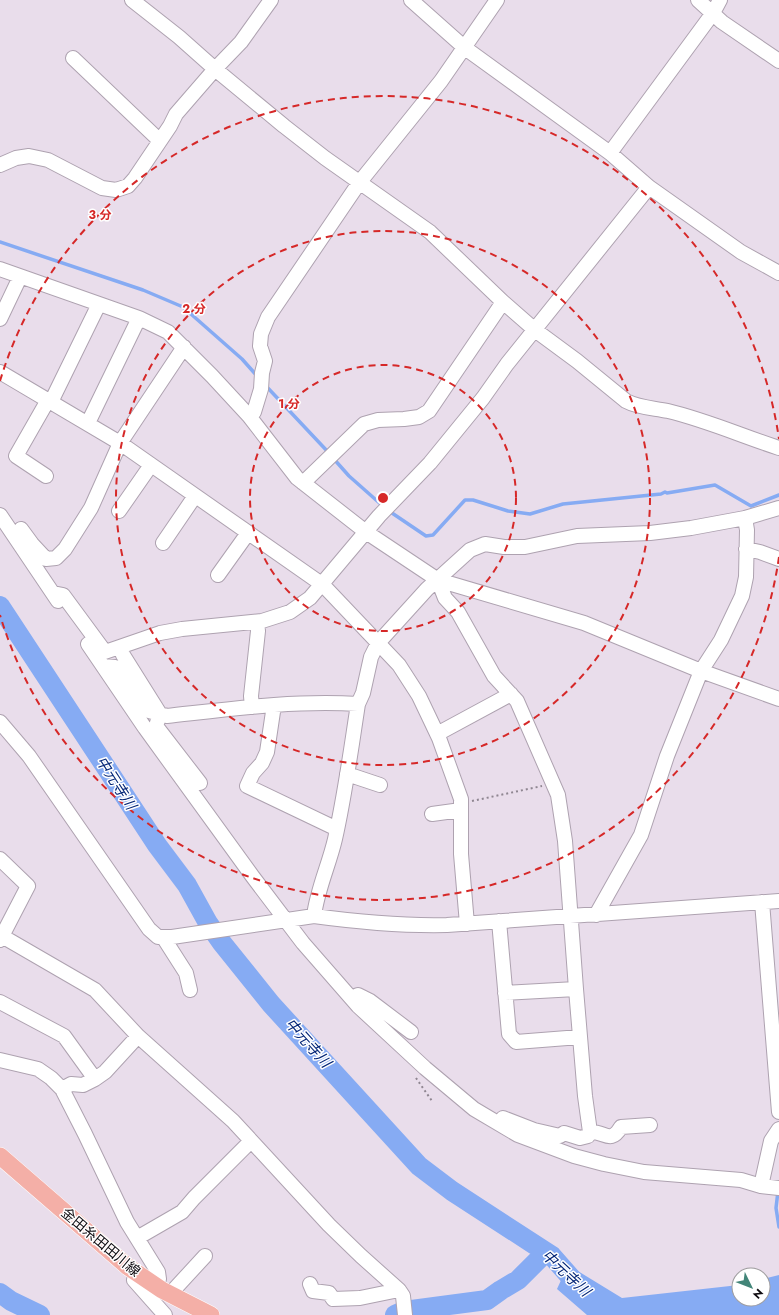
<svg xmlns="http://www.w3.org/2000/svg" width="779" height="1315" viewBox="0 0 779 1315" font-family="Jost,'Noto Sans JP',sans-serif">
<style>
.water{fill:#86abf3}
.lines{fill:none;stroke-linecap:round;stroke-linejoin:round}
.stream{stroke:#86abf3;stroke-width:3.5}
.river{stroke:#86abf3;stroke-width:20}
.minor-casing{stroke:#aea2b0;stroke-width:16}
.major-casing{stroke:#fff;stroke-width:18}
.path{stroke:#8f8691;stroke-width:2;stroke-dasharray:2 3;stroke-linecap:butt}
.minor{stroke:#fff;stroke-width:14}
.major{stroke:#f4afa7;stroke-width:17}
.ring{fill:none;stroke:#d62828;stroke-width:2;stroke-dasharray:7 5}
.labels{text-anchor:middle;stroke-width:3;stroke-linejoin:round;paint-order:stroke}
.street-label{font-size:14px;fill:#0e0a0f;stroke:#fff}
.water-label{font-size:15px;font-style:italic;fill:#042677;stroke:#fff}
.centre{fill:#d62828;stroke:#fff;stroke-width:2}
.ring-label{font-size:12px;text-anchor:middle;font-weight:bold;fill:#d62828;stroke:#fff;stroke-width:3;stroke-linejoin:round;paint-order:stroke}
</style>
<rect width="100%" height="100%" fill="#e9ddeb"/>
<path class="water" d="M568,1265l54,33 117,-13v14h24v-20l16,-4v40h-192l-30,-26z"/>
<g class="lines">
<path class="stream" d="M0,242l143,48 40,17 59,52 16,18
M266,386l63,67
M333,458l16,18 35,31
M389,511l37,25 7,-1 32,-35h8l35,11 22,3 33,-10 98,-10 4,-2 2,1 48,-8 36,21 28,-11
M778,1191l-2,17 3,19"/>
<path class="river" d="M0,606l157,239 30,40 21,38 14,20 49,61 148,162 33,25 100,65 21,24 10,10
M0,1293l11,8 29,14
M395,1315l9,-4 83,-11 14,-10 17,-10 28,-28"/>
<defs>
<path id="minor" d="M132,0l47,37 36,32 69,57 41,32 105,74 73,70 32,28 42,31 49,40c13,7 28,7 42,10 38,9 74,25 111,37
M698,0l24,22 57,39
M73,58l87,83
M610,153l103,-140 7,-13
M0,165l16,-7 13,-2 19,4 54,28 14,2 12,-4 7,-8 35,-52 6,-12 39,-45 26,-27 30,-42
M649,187l92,65 38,21
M0,269l139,49 29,14 44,44 37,40 48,62 69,54 72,48 146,43 117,48 78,28
M0,319l20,-42
M184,347l-64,96 203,142 76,80 20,31 20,42 22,61v55l6,70
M0,372l120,71 -29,65 -26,41 -9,9 -10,1 -14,-15 -11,-15
M51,402l48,-98
M249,416l5,-4 7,-23 1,-16 3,-12 -5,-15 1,-12 7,-17 91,-134 82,-102 56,-81
M88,423l51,-105
M46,476l-30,-20 32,-56
M303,483l61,-59 14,-4 26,-1 15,-2 10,-6 74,-109
M119,511l32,-46
M0,515l58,86
M163,543l32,-47
M746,549l14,3 19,7
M218,575l30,-42
M438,580l7,18 13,14 36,64 23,25 41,94 7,46 11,148 9,107 5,36 -2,4 -8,2 -16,-5 -4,3 -26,-6 -31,-12
M53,593l10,2 42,57 55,-19 22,-4 80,-8 28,-9 20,-14 69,-82 51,-53 53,-65 24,-34 142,-177 -39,-34 -145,-105 -54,-48
M88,644l57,84 108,149 50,66 55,63 67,62 49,41 44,26 56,21 30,8 40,8 97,8 20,6 18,2
M120,647l3,8 37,59 -4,12 44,57
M103,666l12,1 34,44 18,5c63,-7 127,-16 191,-12
M274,705l-7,47 -5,11 -9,10 -6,13 90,43
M252,707l-1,-11 7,-65 -1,-9
M0,722l29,34 120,173 9,8h14l142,-21c44,6 89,10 133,9l332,-24
M437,734l74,-40
M347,774l33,11
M432,814l29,-4
M0,859l28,27 -28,54
M762,902l17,210
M596,915l45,-80 26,-79 34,-85 20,-31 21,-44 4,-19 1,-47 -2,-12
M314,916c3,-26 15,-51 21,-77 10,-44 16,-90 23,-135l5,-11 8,-36 7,-14 49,-54 43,-39 15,-6 19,3h21l52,-11 73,-3 41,-5 54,-10 34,-10
M499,921l10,113 7,8 64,-5
M0,935l95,55 43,46 95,85 96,104 32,31 38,34 4,6 2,19
M163,937l23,36 4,17
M505,993l71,-4
M352,998l6,-3 12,6 41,31
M0,1002l64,34 31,43 -12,6 -12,-1 -9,5
M0,1060l38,9 13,9 11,11 23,45 42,88 31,50 1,7 -4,6
M95,1079l10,-7 33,-36
M590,1132c15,-1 20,13 31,-5l29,-2
M761,1186l10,-45 8,-12
M137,1238l45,-26 12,-14 57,-57
M137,1273l-3,7 31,35
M310,1284l3,7 16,2 4,6 27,-1 39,-8
M170,1294l35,-38"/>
<path id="major" d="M0,1156l128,111 34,23 49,25"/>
</defs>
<use href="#minor" class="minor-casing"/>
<use href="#major" class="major-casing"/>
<path class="path" d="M472,801l70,-15
M416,1078l16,23"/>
<use href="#minor" class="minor"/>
<use href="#major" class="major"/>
</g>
<g class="ring">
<circle cx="383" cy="498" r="133"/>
<circle cx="383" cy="498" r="267"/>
<path d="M779 557A400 400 0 0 1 0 615M0 381A400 400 0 0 1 779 439"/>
</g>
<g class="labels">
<g class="street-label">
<text transform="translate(101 1242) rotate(40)" y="5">金田糸田田川線</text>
</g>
<g class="water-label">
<text transform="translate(116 783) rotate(57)" y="5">中元寺川</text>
<text transform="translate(308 1043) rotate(48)" y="5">中元寺川</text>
<text transform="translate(566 1273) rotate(43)" y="5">中元寺川</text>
</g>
</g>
<circle cx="383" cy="498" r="6" class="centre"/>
<g class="ring-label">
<text x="100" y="219">3 分</text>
<text x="194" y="313">2 分</text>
<text x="289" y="408">1 分</text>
</g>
<g transform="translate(751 1287) rotate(133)"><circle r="19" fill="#ffffff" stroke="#9f9d9f"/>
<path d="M0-3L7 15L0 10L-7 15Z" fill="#428578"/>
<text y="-6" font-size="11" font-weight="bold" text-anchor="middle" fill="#0e0a0f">N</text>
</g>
</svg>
